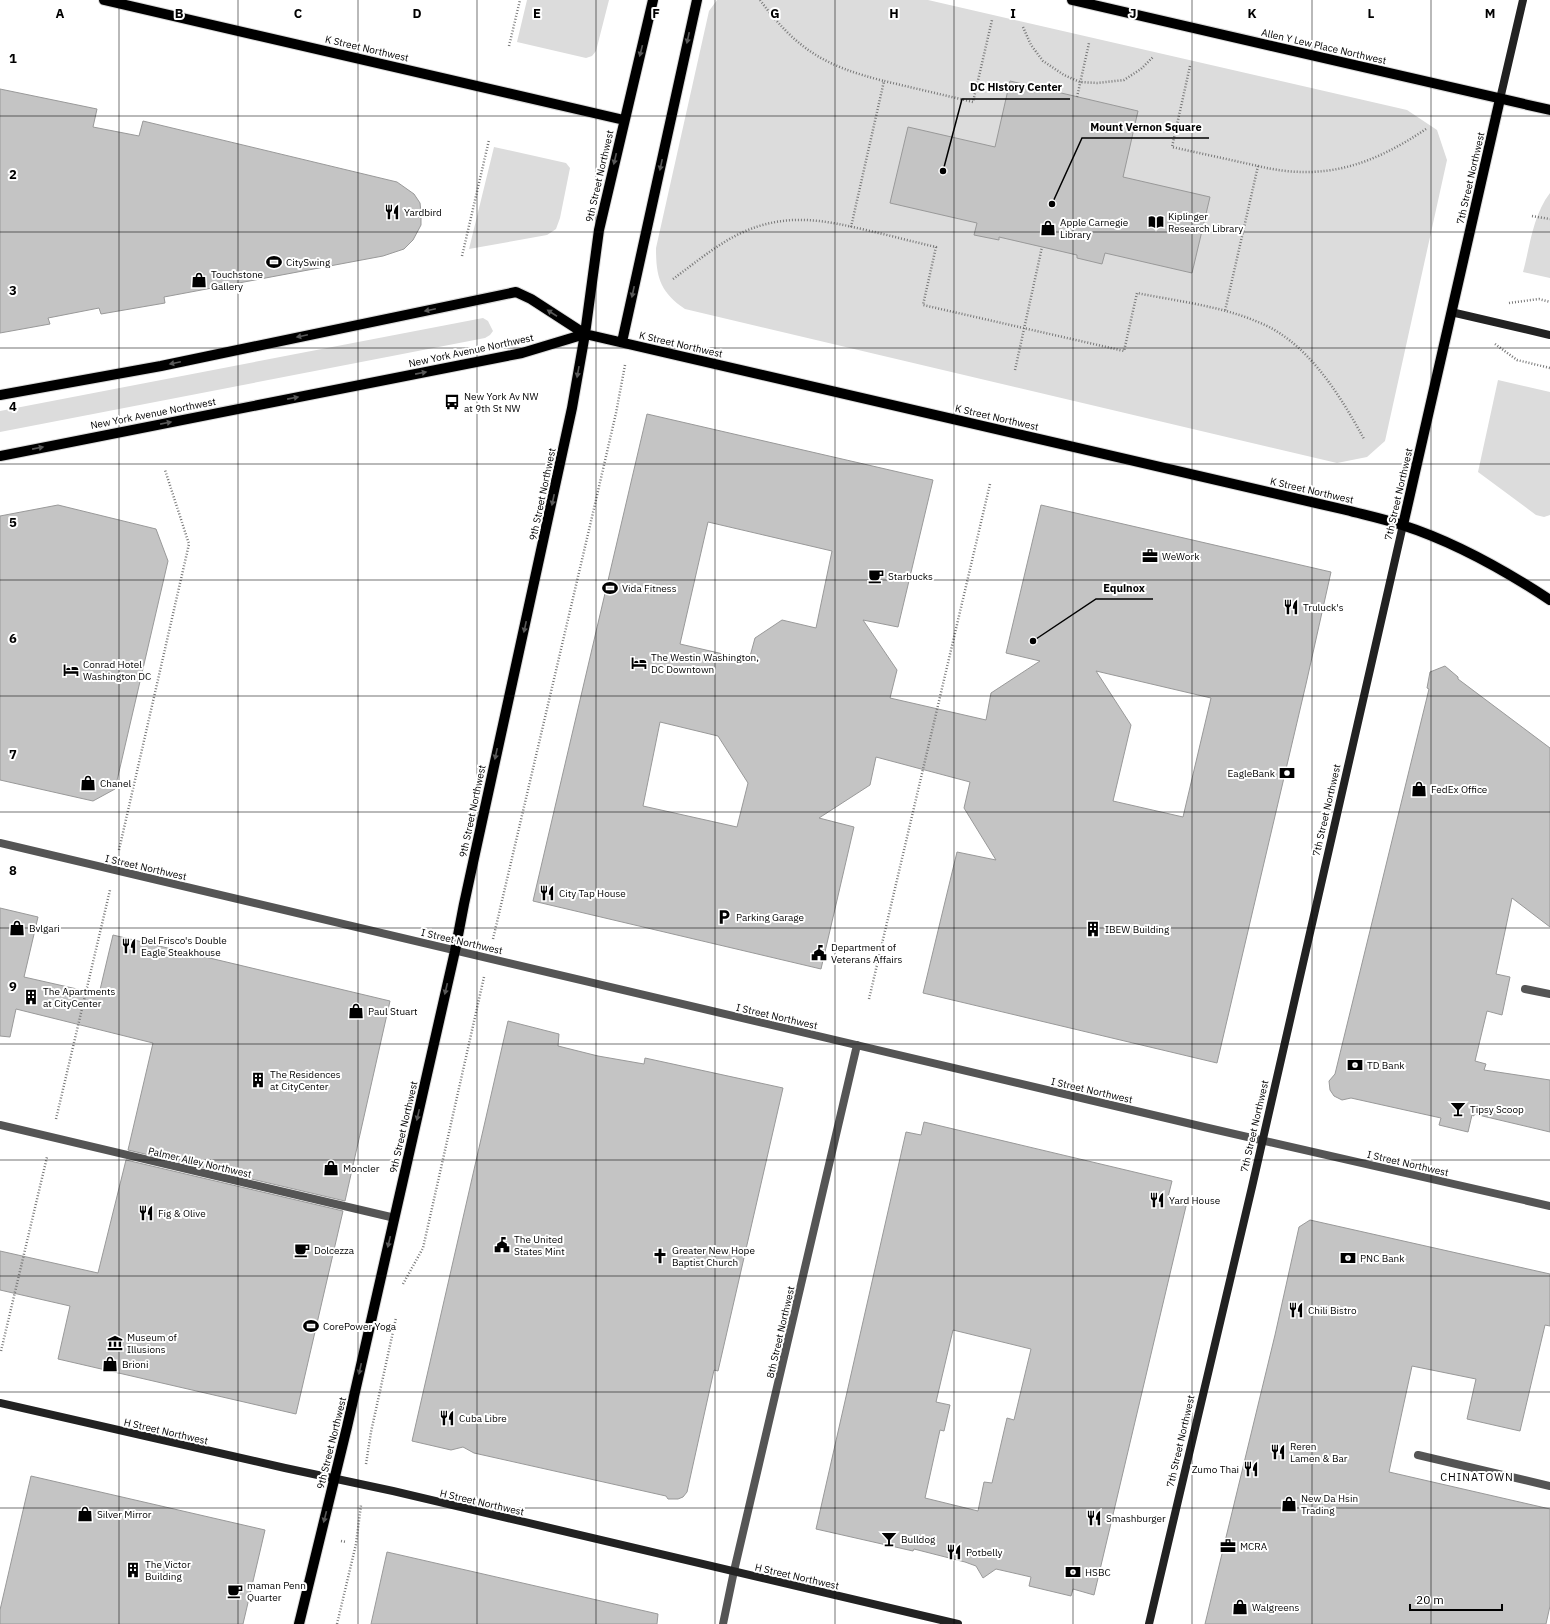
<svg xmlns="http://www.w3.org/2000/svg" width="1550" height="1624" viewBox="0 0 1550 1624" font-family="'IBM Plex Sans',sans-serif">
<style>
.green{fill:#dcdcdc}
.building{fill:#c4c4c4;stroke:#999;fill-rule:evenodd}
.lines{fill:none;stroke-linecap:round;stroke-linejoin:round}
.primary-casing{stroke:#dbdbdb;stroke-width:12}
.path{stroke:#777;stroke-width:2.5;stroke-dasharray:1 2;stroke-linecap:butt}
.service{stroke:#555;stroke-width:8}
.pedestrian{stroke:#555;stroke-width:8}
.minor{stroke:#555;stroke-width:8}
.secondary{stroke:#222;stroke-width:8}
.primary{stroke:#000;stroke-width:10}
.oneway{fill:#595959}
.grid{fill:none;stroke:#000;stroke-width:1;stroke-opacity:0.55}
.labels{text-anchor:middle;stroke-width:4;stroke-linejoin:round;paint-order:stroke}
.street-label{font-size:10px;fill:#000;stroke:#fff}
.poi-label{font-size:10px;fill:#000;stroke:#fff;text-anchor:start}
.neighbourhood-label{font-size:11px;letter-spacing:1px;fill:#000;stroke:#fff}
.grid-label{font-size:13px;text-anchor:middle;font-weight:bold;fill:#000;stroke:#fff;stroke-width:4;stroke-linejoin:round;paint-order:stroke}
.leader{fill:none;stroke:#000;stroke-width:1.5}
.callout-dot{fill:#000;stroke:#fff;stroke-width:1.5}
.callout-label{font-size:11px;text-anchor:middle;font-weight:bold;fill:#000;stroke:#fff;stroke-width:4;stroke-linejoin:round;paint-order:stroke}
</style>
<rect width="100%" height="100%" fill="#fff"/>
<path class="green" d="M527,0h82l-13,51 -4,5 -6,2 -69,-16z
M717,0h211l479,110 30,20 10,30 -62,281 -18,16 -30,6 -652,-154c-25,-17 -29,-32 -29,-61l53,-237z
M494,147l72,16 4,5 -10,50 -4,11 -9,6 -78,14z
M1550,193v85l-27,-6c7,-26 10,-57 27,-79z
M483,318l5,3 5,10 -3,4 -5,3 -485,94v-21z
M1498,380l52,12v123l-6,2 -8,-2 -58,-43z"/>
<path class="building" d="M1010,81l128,30 -15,66 87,20 -18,76 -87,-20 -3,11 -25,-6v-3l-78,-18v3l-25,-5 3,-12 -87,-20 18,-76 87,20z
M0,89l97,20 -4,18 46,9 4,-15 254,61 17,12 6,9 1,10v12l-8,15 -9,9 -21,7 -219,41 1,6 -64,11 -2,-6 -51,10 2,6 -50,9z
M647,414l286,66 -35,147 -35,-7 34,50 -7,28 96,22 5,-27 49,-32 -34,-8 35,-148 290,67 -25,112 -89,379 -294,-70 34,-141 39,8 -32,-52 6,-26 -94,-25 -6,28 -51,33 35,9 -33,142 -288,-68zM708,522l124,29 -16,77 -34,-8 -27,18 -6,22 -69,-16zM1096,671l115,27 -28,119 -70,-16 18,-76zM660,722l58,14 30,47 -11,44 -94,-21z
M58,505l98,24 12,32 -53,228 -22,12 -93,-21v-264z
M1445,666l13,11v2l92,69v179l-38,-29 -16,76 14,3 -8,38 -15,-4 -12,50 11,3 -2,6 66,10v52l-76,-18v2l-2,-1 -4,17 -29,-7 2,-7 -90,-20 -9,2 -8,-4 -4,-6 -1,-9 6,-7 94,-385 -2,-1 3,-16z
M0,908l38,9 -14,60 75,17 14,-59 277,66 -45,200 -217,-51 25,-107 -137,-34 -6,28 -10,-1z
M508,1021l51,13 -1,12 40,10 46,8 1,-6 138,30 -65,283 -4,-1 -27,122 -4,5 -5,2h-10l-2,-3 -192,-43 -11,-6 -12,3 -39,-9z
M924,1122l248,59 -4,16 19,5 -93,393 -21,-6 -2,7 -42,-10 2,-9 -35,-8 -13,9 -7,-12 -11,-4 -51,-13 -1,2 -97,-22 90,-397 15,3zM953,1330l78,19 -17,71 -7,-2 -15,65 -8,-1 -6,29 -53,-13 15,-68 4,1 6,-26 -14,-3z
M126,1160l217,51 -47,203 -238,-55 12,-53 -70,-16v-39l98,22z
M1310,1220l240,54v52l-5,-1 -25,106 -53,-12 9,-40 -64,-13 -23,106 161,37v97l-4,18h-341l70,-289 24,-108z
M31,1476l234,54 -22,94h-243v-14z
M387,1552l271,62 -1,10h-286z"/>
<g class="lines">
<defs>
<path id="primary" d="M104,0l520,120
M1072,0l478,110
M622,342l75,-342
M0,395l161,-29 355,-74 15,7 54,35 761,176c19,5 38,9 56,15 50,16 104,46 148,75
M0,456l522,-103 63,-19
M1403,525l97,-426
M299,1624l48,-197 108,-476 9,-47 108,-496 13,-74 14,-104 54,-230"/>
</defs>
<use href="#primary" class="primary-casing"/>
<path class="path" d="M760,0c37,50 65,66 124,81
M1023,27l8,18 12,16 21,14 16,7 17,1 27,-3 17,-11 12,-12
M509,46l11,-46
M1190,66l-18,81 86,19 -33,145
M1077,97l12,-54
M1258,166c66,16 114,-1 168,-37
M1532,216l18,3
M851,227l33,-146 89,21 19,-82
M462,256l27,-116
M673,279c22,-16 43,-34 68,-46 46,-21 83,-13 129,-2 22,5 44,11 66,16l-13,58 201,46 13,-58c39,8 84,13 121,29 49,19 82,73 106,117
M1509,303l30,-4 11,3
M1495,344l22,16 33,8
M1015,370l27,-123
M119,850l70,-306 -24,-74
M493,939l99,-422 24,-104 9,-48
M869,999l121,-515
M56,1119l54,-229
M403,1284l20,-36 61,-271
M1,1351l46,-194
M366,1464l5,-32 25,-114
M341,1541l5,1
M337,1624l19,-80 5,-39"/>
<path class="service" d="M1525,989l25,5
M1418,1455l132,31"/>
<path class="pedestrian" d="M0,1125l395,93"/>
<path class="minor" d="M0,843l1204,284 346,79
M723,1624l11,-53 123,-526"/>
<path class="secondary" d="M1500,99l23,-99
M1451,312l99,23
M0,1403l285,65 108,23 565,133
M1149,1624l103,-437 151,-662"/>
<use href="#primary" class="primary"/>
</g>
<defs><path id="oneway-solid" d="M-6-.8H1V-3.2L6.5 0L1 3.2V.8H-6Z"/></defs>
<g class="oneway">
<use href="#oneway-solid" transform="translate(688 38) rotate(102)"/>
<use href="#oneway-solid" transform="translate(641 51) rotate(104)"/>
<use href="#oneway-solid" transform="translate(615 159) rotate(103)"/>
<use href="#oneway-solid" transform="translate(661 165) rotate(102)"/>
<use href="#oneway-solid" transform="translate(633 292) rotate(102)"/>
<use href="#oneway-solid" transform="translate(430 310) rotate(168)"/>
<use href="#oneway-solid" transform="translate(552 313) rotate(-147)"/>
<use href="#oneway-solid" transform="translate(302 336) rotate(168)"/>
<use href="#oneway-solid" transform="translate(175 363) rotate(168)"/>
<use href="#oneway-solid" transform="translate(578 372) rotate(100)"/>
<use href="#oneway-solid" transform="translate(421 373) rotate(-11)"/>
<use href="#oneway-solid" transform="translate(293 398) rotate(-11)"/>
<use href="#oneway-solid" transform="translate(166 423) rotate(-11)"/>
<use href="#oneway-solid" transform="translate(38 448) rotate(-11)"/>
<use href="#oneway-solid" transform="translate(553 500) rotate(102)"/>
<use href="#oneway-solid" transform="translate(525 627) rotate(102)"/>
<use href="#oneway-solid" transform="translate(496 754) rotate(102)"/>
<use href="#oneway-solid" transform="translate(446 989) rotate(103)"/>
<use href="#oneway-solid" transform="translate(418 1115) rotate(103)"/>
<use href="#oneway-solid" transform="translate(389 1242) rotate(103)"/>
<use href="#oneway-solid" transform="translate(360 1369) rotate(103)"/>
<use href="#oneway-solid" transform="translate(325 1517) rotate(104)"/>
</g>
<path class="grid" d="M119,0v1624M238,0v1624M358,0v1624M477,0v1624M596,0v1624M715,0v1624M835,0v1624M954,0v1624M1073,0v1624M1192,0v1624M1312,0v1624M1431,0v1624M0,116h1550M0,232h1550M0,348h1550M0,464h1550M0,580h1550M0,696h1550M0,812h1550M0,928h1550M0,1044h1550M0,1160h1550M0,1276h1550M0,1392h1550M0,1508h1550"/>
<defs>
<symbol id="restaurant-bare" viewBox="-9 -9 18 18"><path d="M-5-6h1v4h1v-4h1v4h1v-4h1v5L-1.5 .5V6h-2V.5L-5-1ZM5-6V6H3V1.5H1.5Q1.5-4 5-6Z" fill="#000" stroke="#fff" stroke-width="2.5" paint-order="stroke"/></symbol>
<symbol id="library-bare" viewBox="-9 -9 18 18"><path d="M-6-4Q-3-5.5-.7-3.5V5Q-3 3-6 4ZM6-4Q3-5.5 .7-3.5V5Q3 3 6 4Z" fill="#000" stroke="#fff" stroke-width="2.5" paint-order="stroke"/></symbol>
<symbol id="shop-bare" viewBox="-9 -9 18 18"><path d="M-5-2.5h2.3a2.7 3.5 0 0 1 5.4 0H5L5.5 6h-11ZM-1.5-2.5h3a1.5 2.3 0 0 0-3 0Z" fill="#000" stroke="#fff" stroke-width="2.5" paint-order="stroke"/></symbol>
<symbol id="stadium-bare" viewBox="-9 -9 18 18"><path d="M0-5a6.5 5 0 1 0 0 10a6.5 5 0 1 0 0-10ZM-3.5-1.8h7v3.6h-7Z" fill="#000" stroke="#fff" stroke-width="2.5" paint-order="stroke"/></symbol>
<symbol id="bus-bare" viewBox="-9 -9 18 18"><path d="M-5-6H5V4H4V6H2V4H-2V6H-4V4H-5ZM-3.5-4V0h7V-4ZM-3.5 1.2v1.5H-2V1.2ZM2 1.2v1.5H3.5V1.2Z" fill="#000" stroke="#fff" stroke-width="2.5" paint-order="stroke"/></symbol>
<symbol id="office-bare" viewBox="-9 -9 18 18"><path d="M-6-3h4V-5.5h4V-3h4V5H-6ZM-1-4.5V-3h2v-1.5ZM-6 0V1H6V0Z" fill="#000" stroke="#fff" stroke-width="2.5" paint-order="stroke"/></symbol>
<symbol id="cafe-bare" viewBox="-9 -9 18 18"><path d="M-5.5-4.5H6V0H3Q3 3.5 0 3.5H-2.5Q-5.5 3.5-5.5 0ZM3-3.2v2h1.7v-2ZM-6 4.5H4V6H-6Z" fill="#000" stroke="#fff" stroke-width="2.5" paint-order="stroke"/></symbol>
<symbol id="hotel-bare" viewBox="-9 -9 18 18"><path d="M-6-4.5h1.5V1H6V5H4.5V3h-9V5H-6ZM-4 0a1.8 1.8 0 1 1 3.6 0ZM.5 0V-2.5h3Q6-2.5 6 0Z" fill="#000" stroke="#fff" stroke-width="2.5" paint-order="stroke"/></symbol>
<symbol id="bank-bare" viewBox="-9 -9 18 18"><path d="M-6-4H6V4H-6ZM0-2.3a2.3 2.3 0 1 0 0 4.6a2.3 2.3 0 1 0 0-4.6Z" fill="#000" stroke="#fff" stroke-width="2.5" paint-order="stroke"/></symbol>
<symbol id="parking-bare" viewBox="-9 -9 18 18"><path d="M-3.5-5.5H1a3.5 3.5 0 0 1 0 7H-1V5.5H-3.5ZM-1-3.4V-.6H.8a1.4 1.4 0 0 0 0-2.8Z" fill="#000" stroke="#fff" stroke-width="2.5" paint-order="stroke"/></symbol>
<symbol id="building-bare" viewBox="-9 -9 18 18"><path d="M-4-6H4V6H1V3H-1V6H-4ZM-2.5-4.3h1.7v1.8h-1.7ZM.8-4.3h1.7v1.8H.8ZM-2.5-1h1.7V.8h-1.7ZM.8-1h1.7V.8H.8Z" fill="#000" stroke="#fff" stroke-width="2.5" paint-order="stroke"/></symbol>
<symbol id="civic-bare" viewBox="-9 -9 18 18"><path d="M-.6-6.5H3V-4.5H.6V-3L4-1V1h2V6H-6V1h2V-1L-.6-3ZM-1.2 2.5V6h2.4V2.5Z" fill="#000" stroke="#fff" stroke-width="2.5" paint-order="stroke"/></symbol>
<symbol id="bar-bare" viewBox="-9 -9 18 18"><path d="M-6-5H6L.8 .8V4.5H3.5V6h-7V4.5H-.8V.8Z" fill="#000" stroke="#fff" stroke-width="2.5" paint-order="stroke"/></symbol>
<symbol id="church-bare" viewBox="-9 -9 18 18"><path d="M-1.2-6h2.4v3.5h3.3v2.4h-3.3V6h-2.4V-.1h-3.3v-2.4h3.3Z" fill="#000" stroke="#fff" stroke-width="2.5" paint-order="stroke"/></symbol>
<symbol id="museum-bare" viewBox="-9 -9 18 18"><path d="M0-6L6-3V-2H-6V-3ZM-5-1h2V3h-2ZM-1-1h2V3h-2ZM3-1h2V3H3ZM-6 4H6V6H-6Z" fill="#000" stroke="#fff" stroke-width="2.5" paint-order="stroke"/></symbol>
</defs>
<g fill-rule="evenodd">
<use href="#restaurant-bare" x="381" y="201" width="22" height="22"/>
<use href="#library-bare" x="1145" y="211" width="22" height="22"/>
<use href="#shop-bare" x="1037" y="217" width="22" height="22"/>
<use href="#stadium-bare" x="263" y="251" width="22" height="22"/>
<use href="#shop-bare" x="188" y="269" width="22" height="22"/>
<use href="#bus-bare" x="441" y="391" width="22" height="22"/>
<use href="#office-bare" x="1139" y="545" width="22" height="22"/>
<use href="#cafe-bare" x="865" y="565" width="22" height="22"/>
<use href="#stadium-bare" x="599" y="577" width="22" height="22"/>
<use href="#restaurant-bare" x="1280" y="596" width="22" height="22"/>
<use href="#hotel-bare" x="628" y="652" width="22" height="22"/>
<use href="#hotel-bare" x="60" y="659" width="22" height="22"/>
<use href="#bank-bare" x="1276" y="762" width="22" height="22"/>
<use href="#shop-bare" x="77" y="772" width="22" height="22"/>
<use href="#shop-bare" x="1408" y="778" width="22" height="22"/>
<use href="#restaurant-bare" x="536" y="882" width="22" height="22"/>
<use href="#parking-bare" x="713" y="906" width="22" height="22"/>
<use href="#shop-bare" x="6" y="917" width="22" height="22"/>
<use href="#building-bare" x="1082" y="918" width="22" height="22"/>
<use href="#restaurant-bare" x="118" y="935" width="22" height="22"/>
<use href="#civic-bare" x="808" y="942" width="22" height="22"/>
<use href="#building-bare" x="20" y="986" width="22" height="22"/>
<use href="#shop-bare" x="345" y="1000" width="22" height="22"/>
<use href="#bank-bare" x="1344" y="1054" width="22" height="22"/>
<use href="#building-bare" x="247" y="1069" width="22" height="22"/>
<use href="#bar-bare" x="1447" y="1098" width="22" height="22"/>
<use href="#shop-bare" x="320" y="1157" width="22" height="22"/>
<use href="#restaurant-bare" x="1146" y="1189" width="22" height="22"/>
<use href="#restaurant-bare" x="135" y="1202" width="22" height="22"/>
<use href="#civic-bare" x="491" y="1234" width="22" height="22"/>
<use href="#cafe-bare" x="291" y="1239" width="22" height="22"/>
<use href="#church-bare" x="649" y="1245" width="22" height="22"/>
<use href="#bank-bare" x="1337" y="1247" width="22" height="22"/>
<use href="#restaurant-bare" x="1285" y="1299" width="22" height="22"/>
<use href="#stadium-bare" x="300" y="1315" width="22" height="22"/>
<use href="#museum-bare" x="104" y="1332" width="22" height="22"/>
<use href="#shop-bare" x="99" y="1353" width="22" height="22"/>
<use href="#restaurant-bare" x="436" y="1407" width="22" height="22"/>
<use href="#restaurant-bare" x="1267" y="1441" width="22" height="22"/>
<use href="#restaurant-bare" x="1240" y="1458" width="22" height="22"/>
<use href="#shop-bare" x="1278" y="1493" width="22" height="22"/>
<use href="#shop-bare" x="74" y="1503" width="22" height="22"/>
<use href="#restaurant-bare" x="1083" y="1507" width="22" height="22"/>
<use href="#bar-bare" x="878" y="1528" width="22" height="22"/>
<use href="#office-bare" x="1217" y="1535" width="22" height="22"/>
<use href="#restaurant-bare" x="943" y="1541" width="22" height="22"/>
<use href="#building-bare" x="122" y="1559" width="22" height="22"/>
<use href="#bank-bare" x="1062" y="1561" width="22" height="22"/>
<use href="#cafe-bare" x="224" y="1580" width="22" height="22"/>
<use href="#shop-bare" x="1229" y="1596" width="22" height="22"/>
</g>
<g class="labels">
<g class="street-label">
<text transform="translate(1324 46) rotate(13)" y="4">Allen Y Lew Place Northwest</text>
<text transform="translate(367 48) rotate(13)" y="4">K Street Northwest</text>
<text transform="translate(599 176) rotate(-77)" y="4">9th Street Northwest</text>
<text transform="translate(1470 178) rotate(-77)" y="4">7th Street Northwest</text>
<text transform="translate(681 344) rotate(13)" y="4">K Street Northwest</text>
<text transform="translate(471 350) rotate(-12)" y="4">New York Avenue Northwest</text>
<text transform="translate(153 413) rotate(-11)" y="4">New York Avenue Northwest</text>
<text transform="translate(997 417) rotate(13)" y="4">K Street Northwest</text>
<text transform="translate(1312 490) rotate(13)" y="4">K Street Northwest</text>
<text transform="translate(542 494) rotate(-78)" y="4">9th Street Northwest</text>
<text transform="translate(1398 494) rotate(-77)" y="4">7th Street Northwest</text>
<text transform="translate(1326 810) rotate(-77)" y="4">7th Street Northwest</text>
<text transform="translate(472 811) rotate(-78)" y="4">9th Street Northwest</text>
<text transform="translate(146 867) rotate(13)" y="4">I Street Northwest</text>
<text transform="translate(462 941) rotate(13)" y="4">I Street Northwest</text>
<text transform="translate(777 1016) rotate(13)" y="4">I Street Northwest</text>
<text transform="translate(1092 1090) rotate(13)" y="4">I Street Northwest</text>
<text transform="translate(1254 1126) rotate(-77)" y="4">7th Street Northwest</text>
<text transform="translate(403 1127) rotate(-77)" y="4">9th Street Northwest</text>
<text transform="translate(200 1162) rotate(13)" y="4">Palmer Alley Northwest</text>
<text transform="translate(1408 1163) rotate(13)" y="4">I Street Northwest</text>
<text transform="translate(780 1332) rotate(-77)" y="4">8th Street Northwest</text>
<text transform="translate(166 1431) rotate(13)" y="4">H Street Northwest</text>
<text transform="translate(1180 1441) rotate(-77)" y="4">7th Street Northwest</text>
<text transform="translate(331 1443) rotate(-76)" y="4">9th Street Northwest</text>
<text transform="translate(482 1502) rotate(13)" y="4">H Street Northwest</text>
<text transform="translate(797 1576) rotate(13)" y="4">H Street Northwest</text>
</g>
<g class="poi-label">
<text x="404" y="216">Yardbird</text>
<text x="1168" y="220">Kiplinger<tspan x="1168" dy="12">Research Library</tspan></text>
<text x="1060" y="226">Apple Carnegie<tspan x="1060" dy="12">Library</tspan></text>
<text x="286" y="266">CitySwing</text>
<text x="211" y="278">Touchstone<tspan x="211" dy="12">Gallery</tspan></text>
<text x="464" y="400">New York Av NW<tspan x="464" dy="12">at 9th St NW</tspan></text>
<text x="1162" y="560">WeWork</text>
<text x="888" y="580">Starbucks</text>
<text x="622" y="592">Vida Fitness</text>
<text x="1303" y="611">Truluck's</text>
<text x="651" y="661">The Westin Washington,<tspan x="651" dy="12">DC Downtown</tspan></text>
<text x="83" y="668">Conrad Hotel<tspan x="83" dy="12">Washington DC</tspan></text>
<text x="1275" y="777" text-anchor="end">EagleBank</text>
<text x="100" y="787">Chanel</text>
<text x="1431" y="793">FedEx Office</text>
<text x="559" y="897">City Tap House</text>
<text x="736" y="921">Parking Garage</text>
<text x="29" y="932">Bvlgari</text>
<text x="1105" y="933">IBEW Building</text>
<text x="141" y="944">Del Frisco's Double<tspan x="141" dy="12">Eagle Steakhouse</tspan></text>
<text x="831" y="951">Department of<tspan x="831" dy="12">Veterans Affairs</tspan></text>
<text x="43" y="995">The Apartments<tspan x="43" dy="12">at CityCenter</tspan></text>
<text x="368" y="1015">Paul Stuart</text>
<text x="1367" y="1069">TD Bank</text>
<text x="270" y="1078">The Residences<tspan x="270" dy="12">at CityCenter</tspan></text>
<text x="1470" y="1113">Tipsy Scoop</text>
<text x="343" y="1172">Moncler</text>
<text x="1169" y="1204">Yard House</text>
<text x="158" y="1217">Fig &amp; Olive</text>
<text x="514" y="1243">The United<tspan x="514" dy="12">States Mint</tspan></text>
<text x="314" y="1254">Dolcezza</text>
<text x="672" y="1254">Greater New Hope<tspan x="672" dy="12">Baptist Church</tspan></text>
<text x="1360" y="1262">PNC Bank</text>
<text x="1308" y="1314">Chili Bistro</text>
<text x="323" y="1330">CorePower Yoga</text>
<text x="127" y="1341">Museum of<tspan x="127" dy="12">Illusions</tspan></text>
<text x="122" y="1368">Brioni</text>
<text x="459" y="1422">Cuba Libre</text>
<text x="1290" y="1450">Reren<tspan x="1290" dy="12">Lamen &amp; Bar</tspan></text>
<text x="1239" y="1473" text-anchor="end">Zumo Thai</text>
<text x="1301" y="1502">New Da Hsin<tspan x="1301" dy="12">Trading</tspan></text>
<text x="97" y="1518">Silver Mirror</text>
<text x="1106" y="1522">Smashburger</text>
<text x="901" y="1543">Bulldog</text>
<text x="1240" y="1550">MCRA</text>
<text x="966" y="1556">Potbelly</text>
<text x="145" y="1568">The Victor<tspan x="145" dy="12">Building</tspan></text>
<text x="1085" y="1576">HSBC</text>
<text x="247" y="1589">maman Penn<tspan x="247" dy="12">Quarter</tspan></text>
<text x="1252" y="1611">Walgreens</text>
</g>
<g class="neighbourhood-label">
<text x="1477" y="1481">CHINATOWN</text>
</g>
</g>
<g class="grid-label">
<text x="60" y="18">A</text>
<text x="179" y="18">B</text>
<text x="298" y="18">C</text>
<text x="417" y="18">D</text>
<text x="537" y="18">E</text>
<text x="656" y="18">F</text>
<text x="775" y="18">G</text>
<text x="894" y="18">H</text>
<text x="1013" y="18">I</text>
<text x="1133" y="18">J</text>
<text x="1252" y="18">K</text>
<text x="1371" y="18">L</text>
<text x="1490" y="18">M</text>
<text x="13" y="63">1</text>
<text x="13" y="179">2</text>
<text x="13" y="295">3</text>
<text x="13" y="411">4</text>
<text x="13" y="527">5</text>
<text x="13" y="643">6</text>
<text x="13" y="759">7</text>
<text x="13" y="875">8</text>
<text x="13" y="991">9</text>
</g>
<path class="leader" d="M943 171L962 99H1070M1052 204L1082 138H1209M1033 641L1096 599H1153"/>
<g class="callout-dot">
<circle cx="943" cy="171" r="4"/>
<circle cx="1052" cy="204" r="4"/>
<circle cx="1033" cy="641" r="4"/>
</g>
<g class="callout-label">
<text x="1016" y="91">DC History Center</text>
<text x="1146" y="131">Mount Vernon Square</text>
<text x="1124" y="592">Equinox</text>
</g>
<path d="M1410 1604v6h92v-6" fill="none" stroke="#000000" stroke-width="2"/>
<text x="1416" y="1604" font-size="12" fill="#000000" stroke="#ffffff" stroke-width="3" paint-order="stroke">20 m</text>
</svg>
